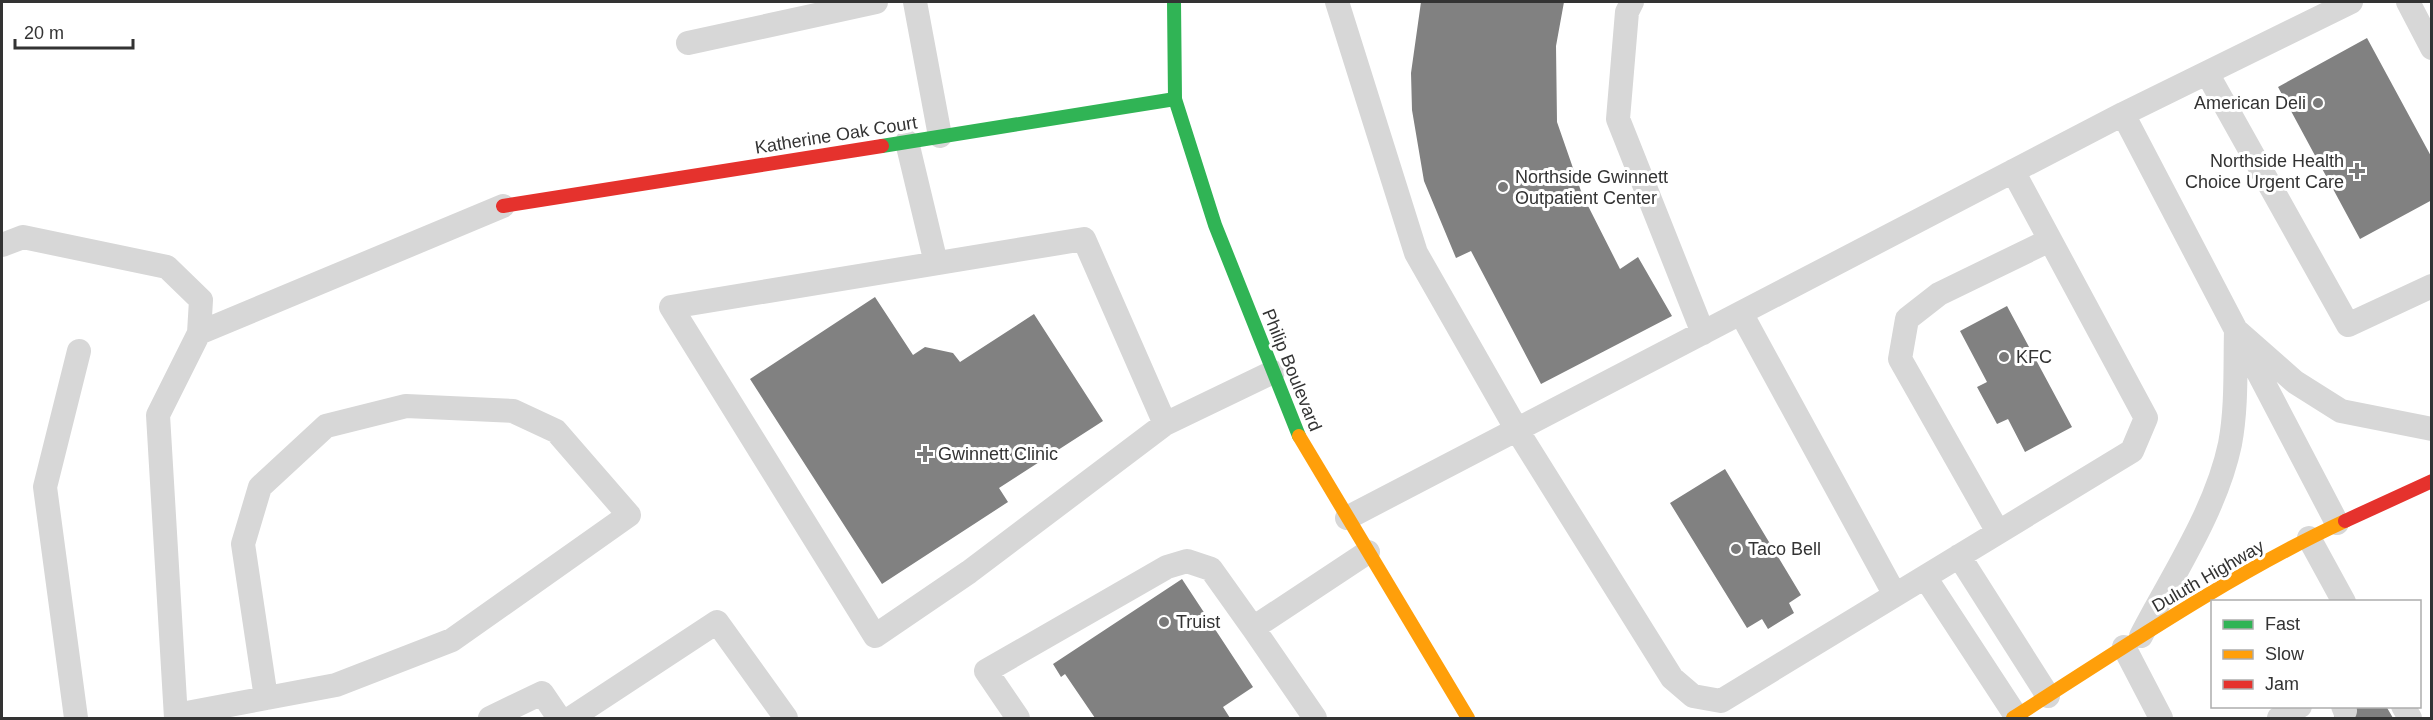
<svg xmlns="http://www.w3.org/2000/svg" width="2433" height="720" viewBox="0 0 2433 720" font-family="Arial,sans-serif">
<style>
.building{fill:#818181}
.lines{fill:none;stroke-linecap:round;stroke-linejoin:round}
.lane{stroke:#d7d7d7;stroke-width:24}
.fast{stroke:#30b455;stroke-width:14}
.slow{stroke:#ff9f0a;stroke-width:14}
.jam{stroke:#e5322d;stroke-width:14}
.poi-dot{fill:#7a7a7a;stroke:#fff;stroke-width:2}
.labels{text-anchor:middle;stroke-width:6;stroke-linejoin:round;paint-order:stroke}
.poi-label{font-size:18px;fill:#333;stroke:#fff;text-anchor:start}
.street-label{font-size:18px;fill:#333;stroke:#fff}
</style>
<rect width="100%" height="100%" fill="#fff"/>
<path class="building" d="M1421,2h143l-8,44 1,76 25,72 38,75 18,-12 34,59 -131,68 -70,-133 -15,7 -32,-77 -12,-71 -1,-37z
M2367,38l65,120v42l-72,39 -82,-152z
M875,297l38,58 12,-8 28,6 7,9 74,-48 69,107 -104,67 9,14 -126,82 -132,-205z
M2007,306l65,121 -47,25 -17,-33 -11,5 -20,-37 10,-5 -27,-51z
M1725,469l76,126 -12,8 5,10 -26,16 -6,-10 -15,9 -77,-125z
M1182,579l71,108 -30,20 7,11h-135l-30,-44 -4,3 -8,-13z
M2353,706h33l7,12h-61z"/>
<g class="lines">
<path class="lane" d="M915,2l25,134
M1337,2l79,251 101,177 155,248 21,18 28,5 411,-250 14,-33 -133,-247
M1632,2l-5,10 -9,107 85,214
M2408,2l24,46
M688,43l188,-41
M2207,73l141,252 84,-39
M2123,114l214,409
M907,142l29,121
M2,245l21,-8 144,30 34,33 -2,33
M1741,313l154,282
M1165,424l-81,-185 -413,68 204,329 94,-64 196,-148 108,-52
M1347,518l776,-404 228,-112
M1998,532l-98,-173 7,-40 32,-25 111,-54
M2309,538l35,64
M1959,556l89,140
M1925,577l91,139
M2141,636c31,-60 75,-125 89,-192 7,-37 5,-76 6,-114l59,52 46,29 91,18
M2124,647l37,71
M2343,706l2,5
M2403,706l7,12
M176,715l160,-30 116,-45 177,-125 -73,-84 -43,-20 -107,-5 -80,20 -66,61 -17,57 23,154
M76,718l-31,-231 34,-136
M176,718l-18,-303 41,-82 304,-127
M490,718l52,-25 17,25
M571,718l146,-96 69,96
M1018,718l-32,-47 181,-104 20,-6 24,8 42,59
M1315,718l-62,-90 115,-76
M2279,718l21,-12"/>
<path class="fast" d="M1174,2l1,97 40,126 84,211
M882,146l293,-47"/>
<path class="slow" d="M1299,436l169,282
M2013,718c107,-68 218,-144 332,-197"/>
<path class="jam" d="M503,206l379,-60
M2345,521l87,-40"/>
</g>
<g class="poi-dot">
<circle cx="2318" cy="103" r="6"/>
<path d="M2354 162h6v6h6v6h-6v6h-6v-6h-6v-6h6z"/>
<circle cx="1503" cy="187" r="6"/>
<circle cx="2004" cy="357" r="6"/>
<path d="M922 445h6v6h6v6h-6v6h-6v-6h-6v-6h6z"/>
<circle cx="1736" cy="549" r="6"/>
<circle cx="1164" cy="622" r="6"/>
</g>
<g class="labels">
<g class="poi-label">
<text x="2306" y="109" text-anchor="end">American Deli</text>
<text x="2344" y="167" text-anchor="end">Northside Health<tspan x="2344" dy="21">Choice Urgent Care</tspan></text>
<text x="1515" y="183">Northside Gwinnett<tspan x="1515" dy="21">Outpatient Center</tspan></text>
<text x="2016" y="363">KFC</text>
<text x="938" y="460">Gwinnett Clinic</text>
<text x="1748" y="555">Taco Bell</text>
<text x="1176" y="628">Truist</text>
</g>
<g class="street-label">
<text transform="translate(836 135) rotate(-9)" y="6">Katherine Oak Court</text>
<text transform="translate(1292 370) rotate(68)" y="6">Philip Boulevard</text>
<text transform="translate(2208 576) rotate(-30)" y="6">Duluth Highway</text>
</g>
</g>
<rect width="2433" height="720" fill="none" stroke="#333333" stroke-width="6"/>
<rect x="2211" y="600" width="210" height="108" fill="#ffffff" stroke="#adadad" stroke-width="1.5"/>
<rect x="2223" y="620" width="30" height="9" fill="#30b455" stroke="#adadad" stroke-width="1.5"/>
<text x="2265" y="630" font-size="18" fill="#333333">Fast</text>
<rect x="2223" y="650" width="30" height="9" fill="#ff9f0a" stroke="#adadad" stroke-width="1.5"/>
<text x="2265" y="660" font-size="18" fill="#333333">Slow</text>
<rect x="2223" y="680" width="30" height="9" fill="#e5322d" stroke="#adadad" stroke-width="1.5"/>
<text x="2265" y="690" font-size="18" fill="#333333">Jam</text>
<path d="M15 39v9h118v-9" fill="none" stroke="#333333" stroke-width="3"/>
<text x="24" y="39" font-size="18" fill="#333333" stroke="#ffffff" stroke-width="4.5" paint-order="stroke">20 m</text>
</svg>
